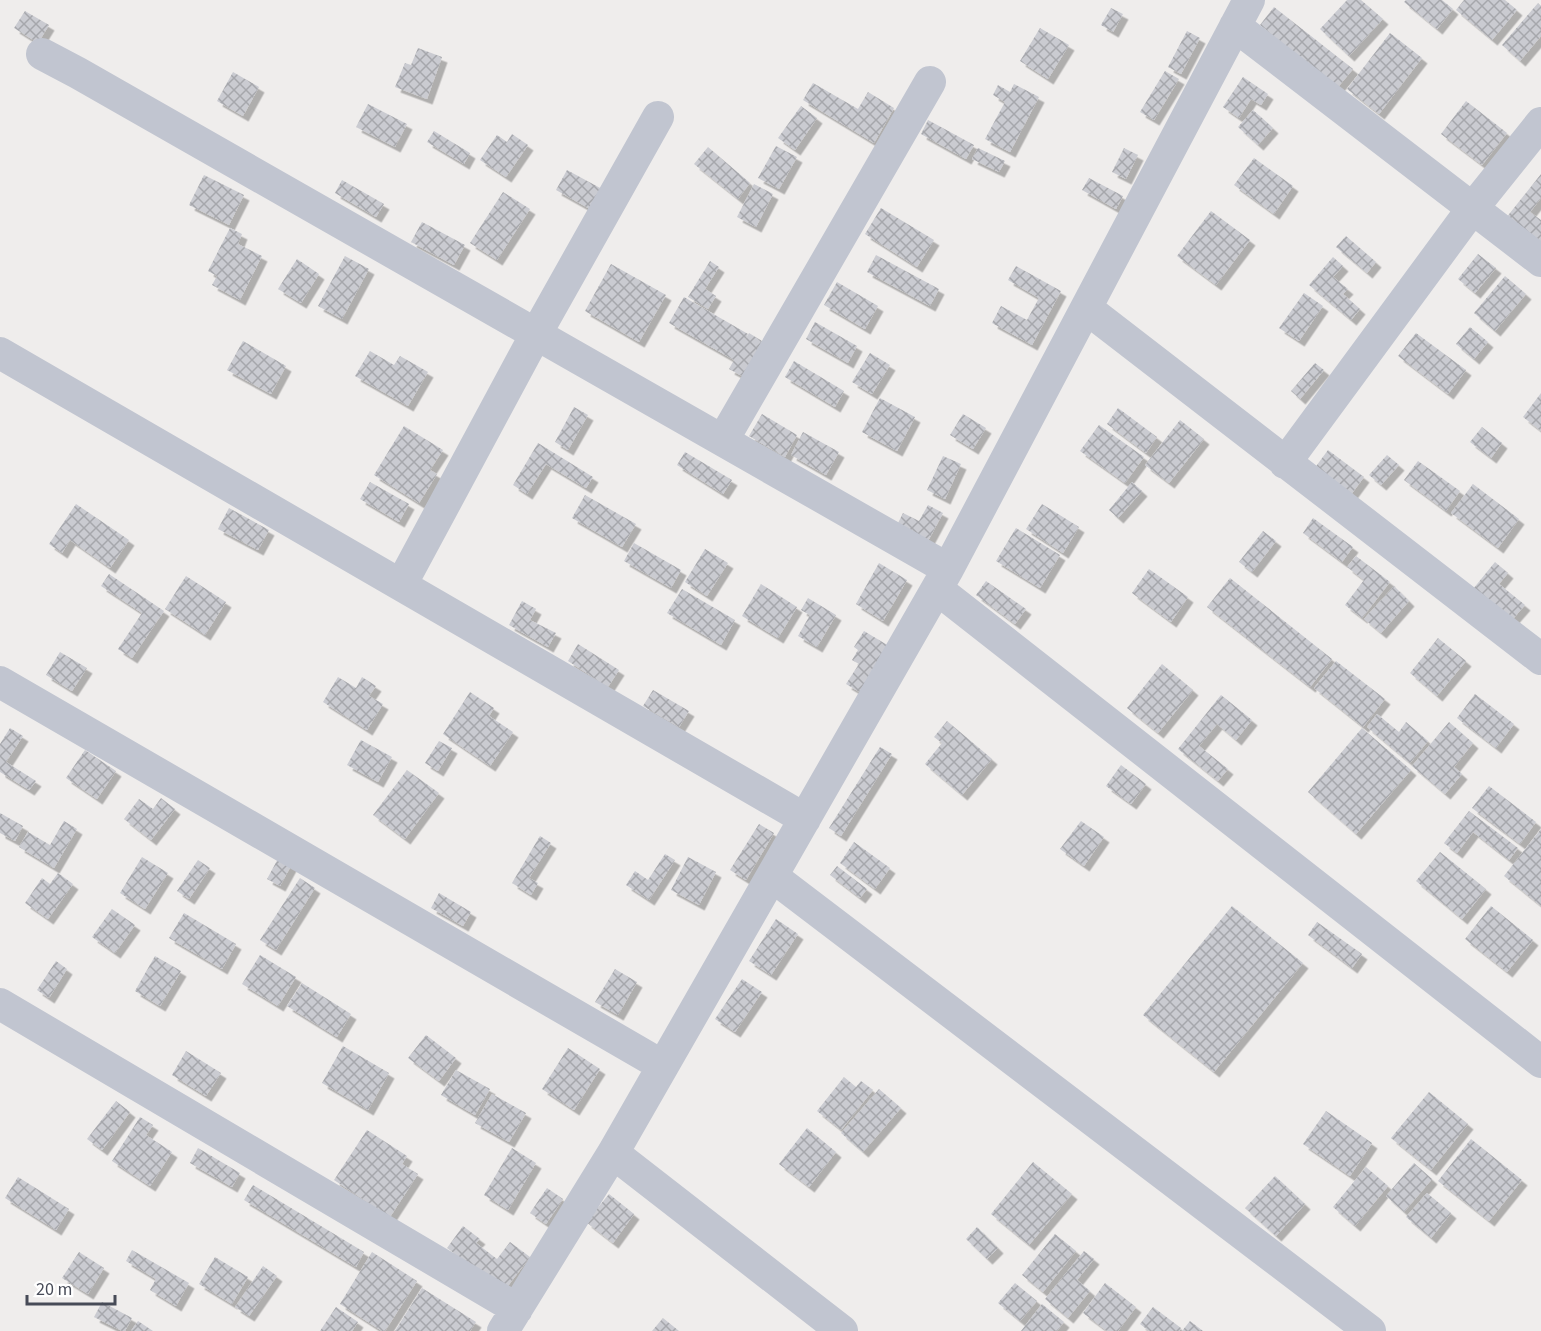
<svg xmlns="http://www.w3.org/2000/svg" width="1541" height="1331" viewBox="0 0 1541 1331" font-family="'Source Sans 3',sans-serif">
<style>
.building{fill:url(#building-cross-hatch);filter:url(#shadow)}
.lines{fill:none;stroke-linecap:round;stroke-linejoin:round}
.street{stroke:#c1c5d0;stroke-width:32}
</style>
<defs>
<pattern id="building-cross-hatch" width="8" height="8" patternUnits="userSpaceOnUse" patternTransform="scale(1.5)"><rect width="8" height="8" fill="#cacbd1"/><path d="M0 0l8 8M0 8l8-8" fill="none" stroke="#a6a7ac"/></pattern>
<filter id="shadow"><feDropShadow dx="5.5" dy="5.5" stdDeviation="0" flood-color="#0004"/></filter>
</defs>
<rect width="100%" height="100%" fill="#efedec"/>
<path class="building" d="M1347,0h14l22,19 -34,37 -29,-27z
M1406,0h36l11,9 -16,20 -33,-27z
M1464,0h41l12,10 -25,30 -36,-30z
M1538,3l3,3v30l-21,25 -18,-16z
M1274,7l79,62 -15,18 -78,-62z
M1111,8l12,6 -10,18 -12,-7z
M25,11l24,14 -11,18 -24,-15z
M1040,28l29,17 -21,34 -28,-18z
M1187,31l13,7 -19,36 -13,-7z
M1390,33l32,25 -43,56 -32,-25z
M418,48l24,9 -15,42 -32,-12 10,-24 6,2z
M1165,71l14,8 -25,41 -14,-8z
M233,72l26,15 -16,29 -26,-15z
M1243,77l25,17 -7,11 -10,-6 -12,19 -16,-11z
M813,83l45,26 10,-17 26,16 -20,35 -71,-43z
M1014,84l25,13 -29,55 -25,-13 20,-37 -12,-7 5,-10 12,7z
M1466,101l41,32 -25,32 -41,-31z
M368,104l39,20 -12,23 -39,-20z
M801,106l16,12 -22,32 -17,-12z
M1253,110l20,18 -15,17 -20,-18z
M928,120l46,25 -8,14 -45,-25z
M434,131l36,22 -6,11 -37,-22z
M512,134l16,11 -22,32 -26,-17 17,-25 10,7z
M776,146l21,11 -18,32 -21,-11z
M708,147l42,36 -12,16 -44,-35z
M978,148l27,13 -6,11 -27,-13z
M1124,148l14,7 -12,24 -14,-7z
M1254,158l39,28 -19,28 -40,-29z
M567,170l35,19 -12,20 -34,-19z
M1541,174v24l-11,14 11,8v26l-35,-28z
M204,175l40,20 -15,30 -40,-20z
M1089,178l34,18 -7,13 -34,-19z
M342,180l42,24 -8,13 -41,-24z
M754,184l19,10 -17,33 -19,-10z
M503,192l27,17 -33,51 -27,-17z
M881,208l53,32 -17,27 -52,-33z
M1211,211l39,29 -34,45 -39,-29z
M422,222l43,23 -11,20 -43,-23z
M230,228l12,6 -4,10 24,12 -22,44 -28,-15 5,-9 -9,-5z
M1346,236l30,26 -9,11 -31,-26z
M1478,254l18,14 -21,25 -17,-14z
M876,255l63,34 -9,17 -63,-34z
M345,256l24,13 -27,50 -24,-13z
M1333,257l10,9 -10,11 15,12 -5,5 17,15 -9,11 -42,-35z
M297,259l22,15 -18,29 -23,-14z
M710,261l9,6 -14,22 11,7 -8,13 -20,-12z
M611,264l55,31 -27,47 -54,-31z
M1016,266l45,25 -29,54 -40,-22 9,-17 26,14 12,-22 -31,-18z
M1505,276l21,18 -31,37 -21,-18z
M837,282l41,24 -13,23 -41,-24z
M1304,293l19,13 -24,35 -20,-13z
M684,297l64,37 -12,23 13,-24 13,8 -20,35 -13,-7 5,-9 -65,-37z
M815,322l42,24 -9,17 -42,-24z
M1470,327l18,15 -14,17 -18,-15z
M1416,333l50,37 -18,24 -50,-38z
M243,341l43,25 -15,28 -44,-24z
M370,351l24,14 6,-9 28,16 -20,34 -53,-30z
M870,353l20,12 -18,29 -20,-12z
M794,361l50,30 -9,16 -50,-30z
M1315,363l9,7 -24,29 -9,-8z
M1541,393v38l-18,-14z
M880,398l35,19 -18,34 -35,-19z
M574,407l14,8 -20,35 -13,-8z
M1118,408l39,29 -11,16 -39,-29z
M762,414l35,21 -12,22 -36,-21z
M963,414l23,14 -13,21 -23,-14z
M1180,420l24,19 -35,44 -24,-18z
M1099,425l45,32 -19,26 -45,-32z
M404,426l39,24 -13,20 7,4 -18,29 -45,-28z
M1482,427l20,16 -11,15 -21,-16z
M803,432l36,20 -13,23 -35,-20z
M538,443l55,34 -7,11 -40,-24 -19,30 -14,-9z
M1328,450l36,27 -14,19 -36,-27z
M685,452l47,28 -9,14 -46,-29z
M1387,455l12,10 -18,20 -12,-10z
M943,456l18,8 -16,35 -18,-9z
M1418,461l42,30 -14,20 -42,-31z
M370,482l39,22 -10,18 -39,-23z
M1132,482l10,9 -24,27 -9,-8z
M1473,484l46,35 -21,29 -47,-35z
M585,495l51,29 -14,23 -50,-29z
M76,504l53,36 -19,28 -40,-28 -8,13 -13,-9z
M1042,504l37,23 -16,26 -37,-24z
M928,505l15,8 -15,28 -31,-16 6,-12 16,8z
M229,508l40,22 -11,20 -40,-21z
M1313,518l40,29 -11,15 -39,-29z
M1016,528l44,27 -20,33 -44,-27z
M1263,531l13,10 -24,31 -13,-10z
M634,543l47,27 -10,18 -47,-27z
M705,549l23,14 -21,33 -22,-14z
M1356,556l34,26 -28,36 -17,-13 19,-25 -17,-13z
M1495,562l13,11 -9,11 26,21 -14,16 -38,-32z
M879,563l28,17 -24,41 -27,-17z
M1149,569l39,28 -17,25 -39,-29z
M109,574l55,37 -32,47 -14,-9 24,-36 -41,-27z
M186,576l40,26 -21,33 -40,-26z
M1230,578l102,81 -22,28 -103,-80z
M986,581l40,28 -11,15 -39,-29z
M761,584l36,23 -19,31 -36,-22z
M1394,586l15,15 -28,32 -17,-14z
M682,589l53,31 -14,25 -54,-32z
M808,598l28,17 -19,32 -19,-11 12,-21 -9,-5z
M522,601l14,8 -6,11 26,13 -8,14 -39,-22z
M864,631l30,18 -28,47 -20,-12 13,-20 -7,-4 6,-10 -4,-3z
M1438,638l28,23 -29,35 -27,-23z
M578,644l41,26 -11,17 -40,-26z
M60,652l27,16 -15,23 -26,-16z
M1336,661l49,38 -22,28 -49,-39z
M1162,664l31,26 -35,43 -31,-25z
M338,677l18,11 6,-11 14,9 -7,10 14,8 -16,26 -44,-28z
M653,690l36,21 -10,16 -36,-21z
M470,692l24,16 -5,8 24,16 -23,34 -47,-32z
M1475,694l39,30 -18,24 -39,-30z
M1221,695l31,25 -16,20 -19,-16 -18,22 29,23 -10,12 -40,-32z
M1377,714l22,18 7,-10 22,19 -18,22 -43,-36z
M947,721l45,38 -30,36 -37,-31 17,-21 -8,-6z
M1449,722l24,21 -19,24 8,7 -17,20 -33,-28z
M10,728l13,8 -17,26 30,19 -7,9 -29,-18v-28z
M1362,728l49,42 -55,64 -48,-42z
M361,740l31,17 -14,25 -31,-17z
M439,741l13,7 -14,23 -13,-8z
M880,747l12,7 -51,82 -12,-8z
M85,750l31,21 -19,28 -31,-21z
M1121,765l25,19 -15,20 -25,-18z
M407,770l32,23 -34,46 -32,-24z
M1489,786l47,36 -16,22 -48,-36z
M161,798l14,11 -24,31 -27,-21 15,-20 14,10z
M1469,811l49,37 -9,12 -36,-28 -16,21 -13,-10z
M0,813l23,13 -8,15 -15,-8z
M64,821l13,8 -23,39 -35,-21 9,-15 22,13z
M1081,821l23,16 -20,29 -24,-17z
M759,824l15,9 -28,47 -16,-10z
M1541,829v77l-37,-30z
M540,836l11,7 -22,35 9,5 -7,12 -19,-12z
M854,842l36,26 -15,21 -35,-26z
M1440,852l46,37 -24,30 -46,-38z
M665,854l10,6 -26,40 -23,-15 9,-14 13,9z
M142,857l26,16 -23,36 -25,-16z
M279,857l13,7 -12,22 -13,-7z
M688,857l28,15 -17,33 -28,-15z
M198,860l12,8 -21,31 -12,-8z
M837,866l30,23 -7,9 -30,-23z
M58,873l15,11 -25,35 -23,-16 17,-25 8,6z
M300,878l15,10 -39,62 -16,-10z
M439,893l32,19 -8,14 -32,-18z
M1232,906l71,57 -89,109 -71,-57z
M1491,906l42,34 -26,32 -42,-33z
M112,909l23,16 -20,28 -23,-16z
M184,913l52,31 -14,25 -53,-31z
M776,919l22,15 -27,41 -22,-14z
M1317,922l45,32 -10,14 -44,-33z
M260,955l36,22 -18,29 -36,-22z
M155,956l26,15 -21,35 -25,-15z
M56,961l11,8 -18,29 -12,-8z
M615,969l22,13 -19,33 -23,-13z
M742,979l20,13 -27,40 -20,-13z
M302,983l49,31 -14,23 -50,-31z
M426,1035l30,23 -17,23 -31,-23z
M343,1046l46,27 -21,37 -46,-27z
M568,1048l32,21 -26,41 -32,-21z
M186,1051l35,22 -15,23 -34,-21z
M456,1070l34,19 -15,26 -34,-20z
M844,1077l12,10 5,-6 12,9 -32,40 -24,-19z
M879,1089l22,19 -38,44 -22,-19z
M1429,1092l39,32 -37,46 -40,-32z
M492,1094l34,19 -17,29 -34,-19z
M116,1101l14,11 -28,38 -15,-11z
M1326,1111l46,32 -22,33 -47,-32z
M140,1117l13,8 -7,10 26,17 -22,34 -38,-25z
M807,1128l29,24 -27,35 -30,-23z
M367,1130l40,26 -5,8 16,10 -28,43 -56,-37z
M1471,1139l51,41 -33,41 -51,-40z
M198,1148l42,25 -8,14 -42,-24z
M512,1148l24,15 -28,47 -24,-15z
M1033,1162l39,32 -43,51 -38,-31z
M1414,1163l18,16 -28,33 -18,-16z
M1366,1167l22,19 -33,40 -22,-19z
M1275,1176l30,28 -29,32 -31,-28z
M18,1177l51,32 -13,21 -51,-32z
M253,1185l111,67 -8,15 -112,-67z
M547,1188l16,11 -17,25 -16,-11z
M1427,1193l24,20 -20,25 -25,-21z
M609,1194l25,20 -21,29 -27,-21z
M463,1226l17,13 -4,4 21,16 13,-17 20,15 -26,34 -57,-43z
M977,1227l21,21 -11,11 -21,-20z
M1055,1234l21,17 -33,41 -21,-17z
M132,1250l57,33 -13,23 -26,-16 6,-11 -30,-18z
M1084,1251l10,8 -17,21 13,11 -22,27 -23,-19z
M79,1252l25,16 -16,26 -26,-16z
M372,1252l45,29 -32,50h-3l-42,-27z
M215,1257l33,20 -16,27 -33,-20z
M263,1266l14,10 -28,40 -14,-9z
M1015,1283l22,18 -17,20 -22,-18z
M1105,1283l31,24 -18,24h-11l-24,-18z
M422,1288l54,34 -6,9h-75z
M102,1302l30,16 -7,13h-3l-28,-14z
M1042,1304l22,18 -7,9h-36z
M336,1307l22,15 -6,9h-32z
M1153,1307l28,21 -2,3h-30l-9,-7z
M663,1318l16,13h-27z
M138,1321l15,10h-22z
M1190,1321l13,10h-21z"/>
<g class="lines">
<path class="street" d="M1235,26l306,235
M42,54l36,19 870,496
M1086,308l455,351
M0,353l805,466
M723,440l207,-358
M1285,463l187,-254 69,-86
M401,585l135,-251 122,-217
M937,589l604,473
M0,682l663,384
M773,877l597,454
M0,1004l517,305
M613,1153l229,178
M503,1331l110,-178 335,-584 301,-569"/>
</g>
<path d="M27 1295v9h88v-9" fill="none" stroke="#474b57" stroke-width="3"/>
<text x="36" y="1295" font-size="18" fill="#474b57" stroke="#ffffff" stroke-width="4.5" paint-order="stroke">20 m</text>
</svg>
